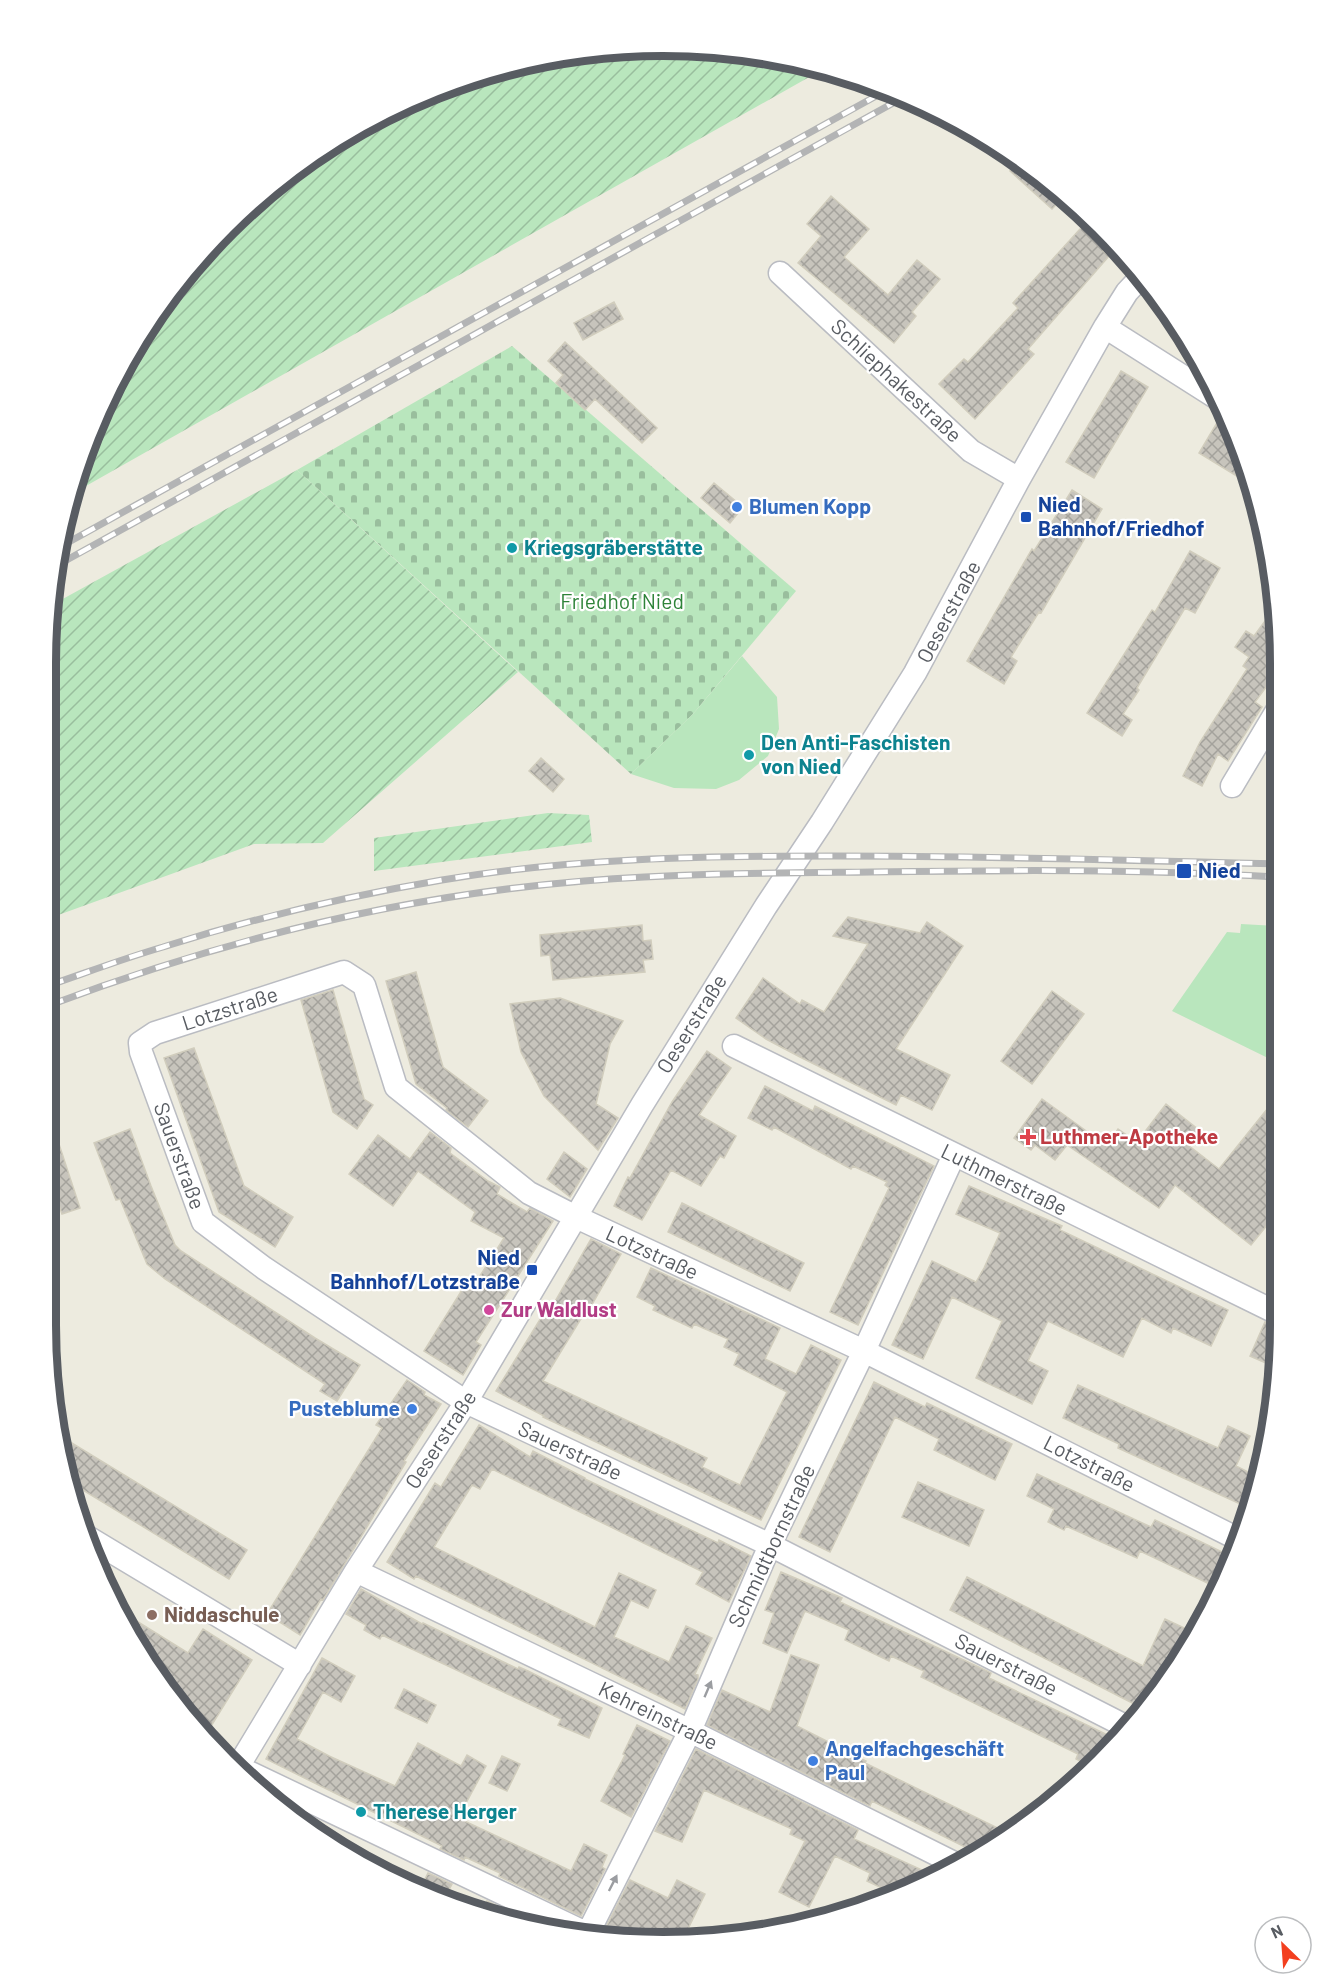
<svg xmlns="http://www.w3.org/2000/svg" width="1325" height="1987" viewBox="0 0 1325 1987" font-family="Barlow,sans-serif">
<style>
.cemetery{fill:url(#cemetery-stones)}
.park{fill:#b9e6bd}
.garden{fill:url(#garden-furrows)}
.building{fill:url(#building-cross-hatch);stroke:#d1cdbd;stroke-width:1.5}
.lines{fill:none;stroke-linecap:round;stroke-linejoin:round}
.minor-casing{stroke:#babcc2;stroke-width:25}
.minor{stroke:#fff;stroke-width:22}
.rail-casing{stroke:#b3b4b5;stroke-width:7}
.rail{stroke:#fff;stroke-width:4.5;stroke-dasharray:14;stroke-linecap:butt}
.oneway{fill:#9b9da1}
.shop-dot{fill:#3f7fe0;stroke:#fff;stroke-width:2}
.transit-dot{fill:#1a4fb4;stroke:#fff;stroke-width:2}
.culture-dot{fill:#0f9aa8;stroke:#fff;stroke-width:2}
.health-dot{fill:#e0444e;stroke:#fff;stroke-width:2}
.hotel-dot{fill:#d1479c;stroke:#fff;stroke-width:2}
.education-dot{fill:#8d6e63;stroke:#fff;stroke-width:2}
.labels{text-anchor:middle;stroke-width:4.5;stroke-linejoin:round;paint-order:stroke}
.street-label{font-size:21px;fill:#585c62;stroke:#fff}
.transit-label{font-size:21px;font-weight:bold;fill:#164399;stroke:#fff;text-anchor:start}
.shop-label{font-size:21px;font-weight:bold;fill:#366cbe;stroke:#fff;text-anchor:start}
.culture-label{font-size:21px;font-weight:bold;fill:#0d838f;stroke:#fff;text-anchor:start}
.park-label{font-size:21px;fill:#2e8339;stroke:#fff}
.health-label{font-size:21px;font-weight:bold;fill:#be3a42;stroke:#fff;text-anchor:start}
.hotel-label{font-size:21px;font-weight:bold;fill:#b23c85;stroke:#fff;text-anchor:start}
.education-label{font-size:21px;font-weight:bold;fill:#785e54;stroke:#fff;text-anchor:start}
.rim{fill:none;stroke:#585c62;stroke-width:8}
</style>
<defs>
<pattern id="cemetery-stones" width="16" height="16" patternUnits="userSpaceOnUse" patternTransform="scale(1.5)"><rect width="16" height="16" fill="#b9e6bd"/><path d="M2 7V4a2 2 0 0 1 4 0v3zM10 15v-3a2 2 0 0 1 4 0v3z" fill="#99be9d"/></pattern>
<pattern id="garden-furrows" width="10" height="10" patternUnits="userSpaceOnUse" patternTransform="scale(1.5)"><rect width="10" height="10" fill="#b9e6bd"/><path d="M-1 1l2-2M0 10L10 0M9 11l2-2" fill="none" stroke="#99be9d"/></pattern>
<pattern id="building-cross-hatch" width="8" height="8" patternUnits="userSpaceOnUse" patternTransform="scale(1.5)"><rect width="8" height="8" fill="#c7c4bc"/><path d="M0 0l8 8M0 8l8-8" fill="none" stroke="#a4a29c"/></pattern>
</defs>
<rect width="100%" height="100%" fill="#edebdf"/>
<path class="cemetery" d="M512,346l284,245 -103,123 -62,60 -334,-304z"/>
<path class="park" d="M742,656l35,41 2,32 -11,27 -29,24 -23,9 -42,-1 -43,-14 62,-60z
M1241,924l36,2 -1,136 -104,-51 55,-79 13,1z"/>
<path class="garden" d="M622,46l121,4 34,8 34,18 -741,419 8,-31 31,-74 89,-135 89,-83 103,-63 113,-43z
M297,470l221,202 -195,171 -69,1 -204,74v-312z
M548,813l41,2 3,27 -218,29v-33z"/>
<path class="building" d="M1018,161l47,34 -13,14 -42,-38z
M831,196l38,33 -25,28 44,38 29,-35 23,19 -28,33 4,4 -22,27 -96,-80 23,-27 -14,-12z
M1089,219l22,24 -8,8 6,5 -81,93 6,5 -59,65 -36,-35 25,-25 4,3 50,-54 -5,-5z
M614,302l9,17 -40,21 -9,-17z
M565,342l92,86 -15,15 -47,-44 -10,11 -29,-27 7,-8 -15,-14z
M1121,371l27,16 -54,91 -28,-16z
M1218,421l13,8 22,57 -54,-33z
M714,483l29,24 -13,16 -29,-25z
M1072,490l30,19 -61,104 -2,-1 -28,45 6,4 -13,23 -37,-23 65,-112 2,2z
M1190,551l30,17 -25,45 -10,-5 -48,80 2,2 -16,24 9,6 -10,16 -35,-23 65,-103 3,2z
M1276,606l3,16 -1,49 -23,31 7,5 -34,54 -10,-7 -16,32 -19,-10 17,-34 47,-73 -4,-3 6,-9 -14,-10 11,-16 8,5z
M541,758l23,21 -11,13 -24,-21z
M848,917l72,16 7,-11 36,24 -67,103 54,26 -18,35 -31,-15 -5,10 -96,-48 -34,-18 -30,-21 27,-40 37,26 2,-4 22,12 44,-68 -35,-8z
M642,925l1,16 8,-1 2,19 -10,1 2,12 -92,8 -3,-25 -9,1 -1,-21z
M416,972l27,95 45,34 -20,26 -22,-17 1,-2 -31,-24 -30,-103z
M333,990l31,109 9,6 -16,24 -24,-17 -32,-112z
M1052,991l32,23 -52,70 -31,-23z
M560,998l63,23 -13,23 -14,60 22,14 -20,32 -54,-54 -23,-44 -11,-48z
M194,1048l50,138 49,31 -18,30 -56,-35 -55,-154z
M707,1051l24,17 -32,47 37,21 -12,22 -4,-2 -19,30 -30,-16 -29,50 -28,-14 14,-29 2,1 42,-76z
M765,1086l48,25 2,-5 119,60 -76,159 -28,-13 59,-124 -4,-3 2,-3 -34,-16 -2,3 -77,-42 -2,3 -24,-12z
M1276,1098v116l-25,31 -76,-60 -16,23 -92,-63 -12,15 -20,-15 -4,5 -17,-12 28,-39 65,47 11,-17 19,13 29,-38 33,26 -11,15 31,24z
M54,1129l26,79 -18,6 -12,-34v-50z
M130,1129l21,57 24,59 6,6 134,87 45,27 -23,36 -17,-10 5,-7 -160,-105 -18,-15 -27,-65 -4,1 -22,-57z
M430,1132l21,16 -1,5 38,28 12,6 -3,7 30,18 3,-4 23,13 -77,121 5,3 -18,30 -39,-24 48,-77 6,5 26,-41 -33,-17 4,-9 -57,-41 -25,35 -44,-32 29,-39 32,24z
M564,1152l23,17 -17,28 -23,-18z
M969,1186l93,40 -2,4 168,80 -17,36 -38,-18 -2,5 -29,-15 -19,39 -75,-36 -20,40 20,10 -16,33 -56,-26 26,-57 -50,-24 -29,62 -31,-14 40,-84 44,21 8,-14 16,-35 -44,-19z
M682,1203l122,60 -14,28 -122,-59z
M591,1239l30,15 -31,54 -2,-1 -45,74 164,77 -5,9 38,18 47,-93 -53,-27 5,-11 -15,-7 4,-8 -34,-15 -2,4 -39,-18 2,-4 -18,-9 14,-29 129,60 -15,31 31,15 15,-29 30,15 -80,160 -218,-103 1,-1 -48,-25 51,-83 3,2z
M1265,1322l10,3v42l-25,-11z
M407,1380l18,12 -1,3 17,9 -37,57 2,1 -83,138 -2,-1 -21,36 -33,-21 115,-186 -6,-3z
M874,1382l51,25 2,-4 85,41 -17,36 -61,-30 5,-11 -44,-22 -65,135 -31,-15z
M1078,1385l140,63 10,-22 22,10 -14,30 22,11 -7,32 -133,-61 1,-4 -56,-26z
M479,1425l51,32 3,-6 52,27v1l133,64 1,-3 32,16 -22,46 -33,-18 7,-12 -211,-103 -12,20 -8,-4 -38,62 161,80 24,-54 37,17 -8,18 -17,-8 -17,37 55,25 17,-36 26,12 -17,36 3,1v4l-13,30 -269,-133 -2,3 -27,-17 48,-79 6,4z
M57,1434l190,116 -18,29 -161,-98z
M1037,1474l114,53 4,-7 78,37 -13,32 -80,-38 -3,7 -71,-32 -2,4 -16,-8 6,-13 -27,-13z
M918,1482l66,28 -15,36 -67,-29z
M781,1572l61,26 -2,4 147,69 4,2 -2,5 129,62 -28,26 -14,-7 2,-5 -157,-77 3,-6 -33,-15 -2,5 -44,-21 4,-10 -44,-19 -18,42 -24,-10 11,-30 -9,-3z
M967,1577l176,89 22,-47 28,13 -51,76 -192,-98z
M361,1589l61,35 1,-1 95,46 1,-2 9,4 74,37 -13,30 -31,-13 3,-6 -179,-84 -2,4 -16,-9 2,-5 -20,-11z
M122,1612l66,41 15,-24 49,31 -47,76 -56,-68z
M791,1655l28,10 -22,61 69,35 -1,2 145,71 -31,20 -107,-53 -2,5 -163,-81 15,-35 48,22z
M322,1658l33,18 -14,26 -18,-10 -26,47 32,17 66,30 23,-43 43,23 6,-11 19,11 -28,52 113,53 13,-27 23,11 -5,12 3,2 -24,47 -82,-40 1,-3 -35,-16 -1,3 -24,-11 2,-3 -176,-87z
M404,1689l32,16 -9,18 -32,-15z
M637,1725l33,16 -39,76 -30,-16 24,-46 -2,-1z
M696,1749l162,81 -4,9 81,37 -60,27 7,-15 -15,-7 3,-8 -35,-17 -26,51 -30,-15 26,-51 -15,-7 2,-5 -88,-39 -22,52 -27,-11z
M502,1756l18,8 -13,27 -18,-8z
M428,1873l24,11 -9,17 -24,-10z
M630,1880l38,18 9,-18 28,14 -21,43 -50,3 -24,-11 -3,9h-2l-1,-7z
M487,1901l56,27 -40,-7 -23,-8z"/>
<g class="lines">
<defs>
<path id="minor" d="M780,273l191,178 48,28
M1105,327l115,73
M1232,786l46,-77
M734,1046l541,266
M84,1535l216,130
M356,1571l334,160 268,134
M1129,1728l-359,-183 -304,-143 -202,-134 -61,-46 -62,-170 -1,-9 15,-10 189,-61 20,13 32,102 133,106 47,24 288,134 376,189
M238,1767l354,169
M236,1770l120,-199 110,-169 176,-297 124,-199 56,-84 93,-149 104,-194 86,-152 22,-35 15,-16
M587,1935l103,-204 80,-186 94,-194 90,-196"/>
</defs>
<use href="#minor" class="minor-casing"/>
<use href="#minor" class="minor"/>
<defs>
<path id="rail" d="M58,548l829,-458
M54,567l850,-470
M50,985c38,-13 75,-27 113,-38 91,-29 185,-51 279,-67 129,-22 262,-24 392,-24 148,0 296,4 443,8
M50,1005c172,-65 351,-109 534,-124 96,-8 192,-8 287,-9 136,-2 271,-3 406,5"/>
</defs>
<use href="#rail" class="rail-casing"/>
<use href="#rail" class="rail"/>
</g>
<defs><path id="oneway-solid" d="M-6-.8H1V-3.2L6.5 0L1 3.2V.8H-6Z" transform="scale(1.5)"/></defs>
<g class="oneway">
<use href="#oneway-solid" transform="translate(708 1689) rotate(-67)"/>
<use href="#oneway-solid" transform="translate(613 1883) rotate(-63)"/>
</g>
<g class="shop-dot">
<circle cx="737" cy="507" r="6"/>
<circle cx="412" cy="1409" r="6"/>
<circle cx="813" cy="1761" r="6"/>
</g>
<g class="transit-dot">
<rect x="1020" y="511" width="12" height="12" rx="3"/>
<rect x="1176" y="863" width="16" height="16" rx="3"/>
<rect x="526" y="1264" width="12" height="12" rx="3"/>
</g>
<g class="culture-dot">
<circle cx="512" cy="548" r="6"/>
<circle cx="749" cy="755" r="6"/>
<circle cx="361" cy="1812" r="6"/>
</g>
<path class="health-dot" d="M1025 1128h6v6h6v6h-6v6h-6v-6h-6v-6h6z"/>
<circle class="hotel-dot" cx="489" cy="1310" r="6"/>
<circle class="education-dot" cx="152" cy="1615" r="6"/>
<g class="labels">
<g class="street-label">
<text transform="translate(896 381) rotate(43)" y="7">Schliephakestraße</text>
<text transform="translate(949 612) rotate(-62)" y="7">Oeserstraße</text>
<text transform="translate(230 1009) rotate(-18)" y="7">Lotzstraße</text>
<text transform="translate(692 1024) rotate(-58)" y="7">Oeserstraße</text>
<text transform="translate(179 1156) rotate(70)" y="7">Sauerstraße</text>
<text transform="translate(1004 1180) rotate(26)" y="7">Luthmerstraße</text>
<text transform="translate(652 1253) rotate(25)" y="7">Lotzstraße</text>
<text transform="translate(441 1440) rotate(-57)" y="7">Oeserstraße</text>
<text transform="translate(570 1451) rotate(25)" y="7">Sauerstraße</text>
<text transform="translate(1089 1464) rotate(27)" y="7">Lotzstraße</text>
<text transform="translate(772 1546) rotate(-65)" y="7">Schmidtbornstraße</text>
<text transform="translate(1006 1665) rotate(27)" y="7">Sauerstraße</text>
<text transform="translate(658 1716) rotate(26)" y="7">Kehreinstraße</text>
</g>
<g class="transit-label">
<text x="1038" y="512">Nied<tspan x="1038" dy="24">Bahnhof/Friedhof</tspan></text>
<text x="1198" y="878">Nied</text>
<text x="520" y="1265" text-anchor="end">Nied<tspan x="520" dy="24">Bahnhof/Lotzstraße</tspan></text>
</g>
<g class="shop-label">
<text x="749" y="514">Blumen Kopp</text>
<text x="400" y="1416" text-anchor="end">Pusteblume</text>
<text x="825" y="1756">Angelfachgeschäft<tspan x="825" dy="24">Paul</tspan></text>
</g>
<g class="culture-label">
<text x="524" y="555">Kriegsgräberstätte</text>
<text x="761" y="750">Den Anti-Faschisten<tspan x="761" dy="24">von Nied</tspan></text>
<text x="373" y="1819">Therese Herger</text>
</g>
<g class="park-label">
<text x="622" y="609">Friedhof Nied</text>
</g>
<g class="health-label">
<text x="1040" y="1144">Luthmer-Apotheke</text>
</g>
<g class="hotel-label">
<text x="501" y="1317">Zur Waldlust</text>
</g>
<g class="education-label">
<text x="164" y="1622">Niddaschule</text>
</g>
</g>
<path d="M0 0H1325V1987H0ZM663 56H663A607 607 0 0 1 1270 663V1325A607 607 0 0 1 663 1932H663A607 607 0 0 1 56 1325V663A607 607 0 0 1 663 56Z" fill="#fff" fill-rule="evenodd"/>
<path class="rim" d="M663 56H663A607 607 0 0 1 1270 663V1325A607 607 0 0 1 663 1932H663A607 607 0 0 1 56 1325V663A607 607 0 0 1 663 56Z"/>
<g transform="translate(1283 1945) rotate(335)"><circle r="28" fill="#ffffff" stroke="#bcbec0" stroke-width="1.5"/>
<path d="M0-4.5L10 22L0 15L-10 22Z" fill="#f33f1f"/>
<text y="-9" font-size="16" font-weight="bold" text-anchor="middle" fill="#585c62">N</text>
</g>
</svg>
